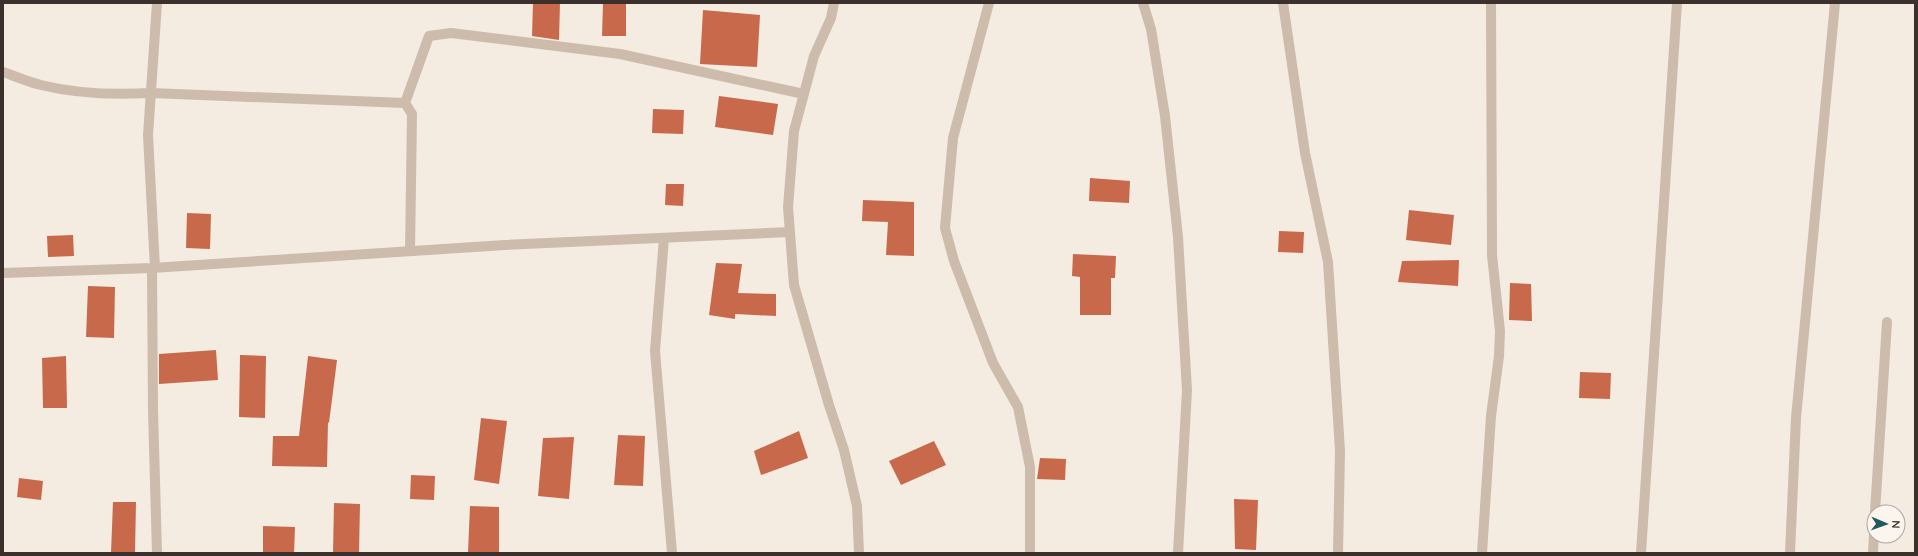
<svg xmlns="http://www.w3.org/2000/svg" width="1918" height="556" viewBox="0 0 1918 556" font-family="Quicksand,sans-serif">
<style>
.building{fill:#c8694b}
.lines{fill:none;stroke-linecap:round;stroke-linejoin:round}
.minor{stroke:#cdbbac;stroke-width:10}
</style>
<rect width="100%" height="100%" fill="#f4ebe1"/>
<path class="building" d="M533,3h27l-1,37 -27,-4z
M603,3h23v33h-24z
M703,10l57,5 -3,52 -57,-3z
M719,96l59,8 -5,31 -58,-8z
M653,109l31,1 -1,24 -31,-1z
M1090,178l40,3 -1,22 -40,-2z
M666,184h18l-1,22 -18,-1z
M863,200l51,2v54l-28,-1 2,-33 -26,-1z
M1409,210l45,5 -3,30 -45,-5z
M187,213l24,1 -1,35 -24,-1z
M1279,231l25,1 -1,21 -25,-1z
M73,235l1,21 -26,1 -1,-21z
M1073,254l43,2 -1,22h-4v37h-31v-38l-8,-1z
M1459,260l-1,26 -60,-4 4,-21z
M716,263l26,1 -4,29 38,1v22l-41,-2v5l-26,-4z
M1510,283l21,1 1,37 -23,-1z
M88,286l27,1 -1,51 -28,-1z
M216,350l2,30 -59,4v-30z
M240,355l26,1 -1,62 -26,-1z
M66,356l1,52h-24l-1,-50z
M308,356l29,4 -8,63 -1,-1 -1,45 -55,-1 1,-30h26z
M1580,372l31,1 -1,26 -31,-1z
M481,418l26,3 -8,63 -25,-4z
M799,431l9,27 -47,17 -7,-24z
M618,435l27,1 -2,50 -29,-1z
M574,437l-5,62 -31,-3 5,-58z
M934,441l12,24 -45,20 -12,-24z
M1040,458l26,1 -1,21 -28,-1z
M411,475l24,1 -1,24 -24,-1z
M19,478l24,3 -2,19 -24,-3z
M1234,499l24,1 -2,50 -21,-1z
M113,502h23l-1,51h-24z
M334,503l26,1 -1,49h-26z
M470,506l29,1v46h-31z
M263,526l32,1 -1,26h-31z"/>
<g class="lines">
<path class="minor" d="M834,3l-3,15 -17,38 -20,75 -6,76 6,78 35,120 15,45 13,56 2,47
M989,3l-36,135 -8,90 9,33 39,102 25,44 12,60v86
M1143,3l8,26 14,87 13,121 9,153 -9,163
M1283,3l22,150 23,109 12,189 -2,102
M3,72c12,4 25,10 38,13 36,9 73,10 110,8l254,10 7,11 -2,137
M405,103l24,-67 22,-3 169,21 184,40
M664,238l-9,113 17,202
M152,268l1,142 4,143
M155,268l-7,-133 9,-132
M3,273l149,-5 353,-23 285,-13
M1875,512l12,-190
M1482,553l9,-137 8,-60 1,-25 -8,-76 -1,-252
M1641,553l36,-550
M1790,553l6,-135 39,-415
M1873,553l1,-19"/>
</g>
<rect width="1918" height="556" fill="none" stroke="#3b302b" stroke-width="8"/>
<g transform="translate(1886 524) rotate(92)"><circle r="19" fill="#fbf5ee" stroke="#aea6a0"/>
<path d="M0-3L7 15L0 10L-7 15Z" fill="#1f5a5e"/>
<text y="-6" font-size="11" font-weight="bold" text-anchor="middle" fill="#3b302b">N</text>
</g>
</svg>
